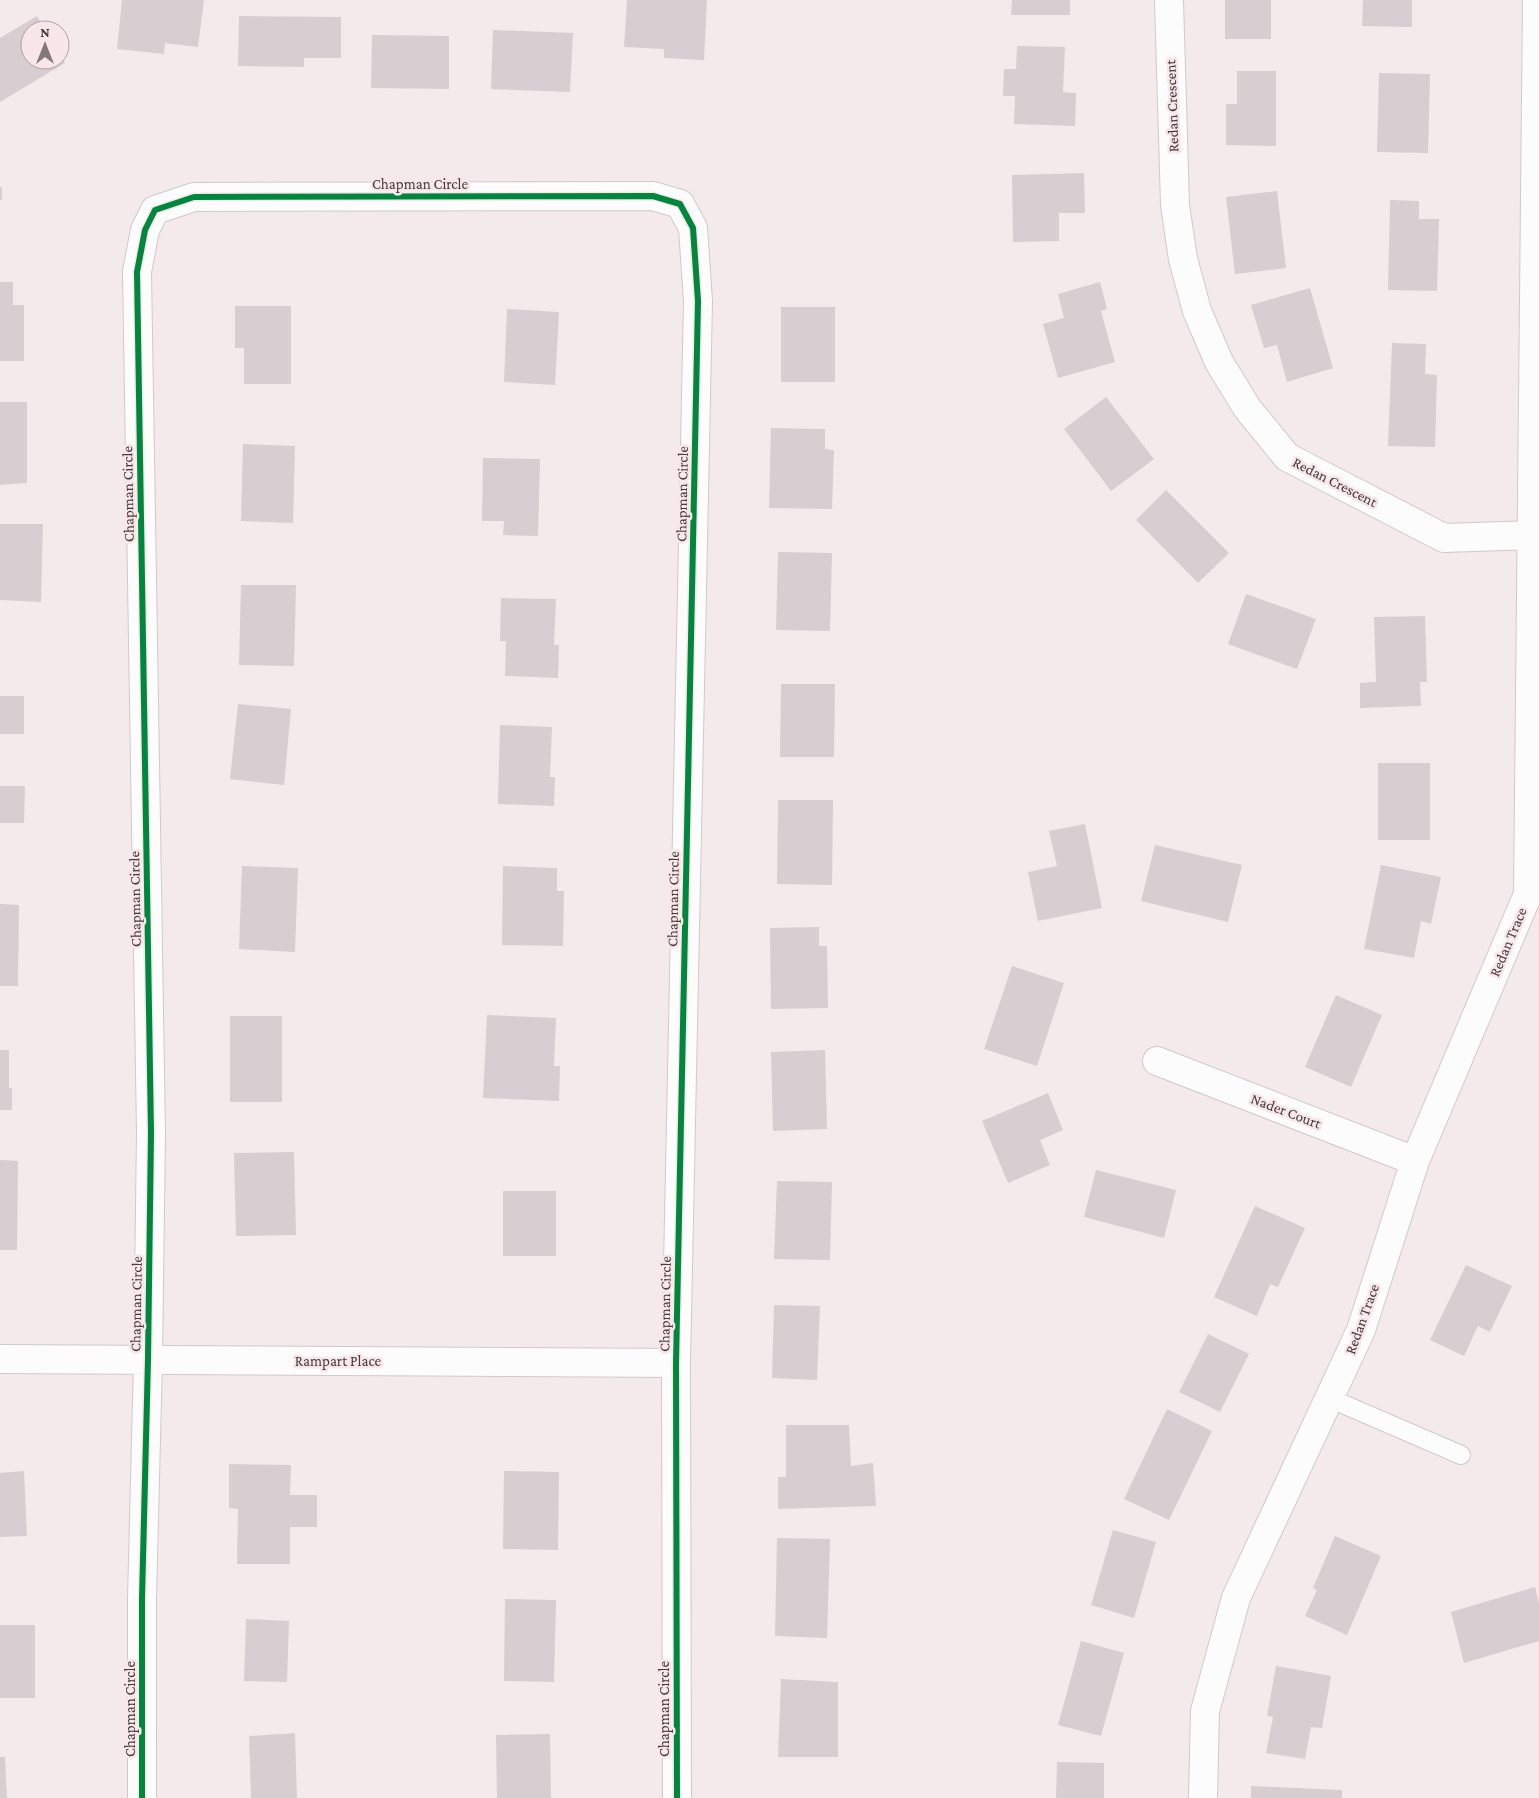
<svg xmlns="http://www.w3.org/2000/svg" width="1539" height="1798" viewBox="0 0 1539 1798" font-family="'Crimson Pro',serif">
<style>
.building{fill:#d6ced0}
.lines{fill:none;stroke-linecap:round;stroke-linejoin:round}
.service-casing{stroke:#d0c9ca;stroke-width:20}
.minor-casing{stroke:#d0c9ca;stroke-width:30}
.service{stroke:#fdfcfc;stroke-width:18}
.minor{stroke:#fdfcfc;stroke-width:28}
.cycleway-casing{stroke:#f8e6e9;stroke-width:9}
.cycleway{stroke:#00873e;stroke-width:6}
.labels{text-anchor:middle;stroke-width:5;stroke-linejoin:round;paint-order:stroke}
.street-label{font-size:15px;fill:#413b3c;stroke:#f8e6e9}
</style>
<rect width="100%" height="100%" fill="#f4eaec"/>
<path class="building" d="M122,0h82l-6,47 -33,-4 -1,11 -47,-5z
M627,0h80l-3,60 -40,-2v-9l-40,-2z
M1012,0h58v15h-59z
M1225,0h46v39h-46z
M1363,0h49v27l-50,-1z
M37,16l8,14h-15v30h30v-5l5,8 -65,39v-64z
M239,16l102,1v41h-37v9l-66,-1z
M493,30l80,3 -3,59 -79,-3z
M372,35l77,1v53l-78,-1z
M1017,46l48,1 -2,45 13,1 -1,33 -61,-2 1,-28h-12l1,-27h12z
M1237,71h39v75l-50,-1v-41h11z
M1379,73l51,1 -2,79 -51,-1z
M1084,173l1,40h-26v28l-46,1 -1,-67z
M0,187h2v13h-2z
M1277,191l9,77 -51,6 -9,-77z
M1390,200l29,1v18h20l-2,72 -49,-1z
M0,282h13v23h11v56h-24z
M1100,282l7,27 -6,2 14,51 -57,16 -15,-54 21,-6 -6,-24z
M1310,288l23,80 -46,14 -10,-37 -13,3 -13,-43z
M235,306h56v78h-47v-36h-9z
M781,307h54v75h-54z
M507,309l52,3 -4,73 -51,-3z
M1392,343l34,1 -1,30 12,1 -2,72 -47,-1z
M1106,397l48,62 -43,32 -47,-62z
M0,402h27v81l-27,2z
M771,428l54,1v20l9,1 -2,59 -63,-1z
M243,444l52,2 -2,77 -52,-2z
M483,458l57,1 -2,77 -35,-1 1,-14h-22z
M1166,490l63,63 -31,30 -62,-63z
M0,524h43l-2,78 -41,-2z
M778,552l54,1 -2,78 -54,-1z
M241,585h55l-2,81 -55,-1z
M1246,594l70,25 -19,50 -69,-25z
M501,598l55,1 -2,46h5l-1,33 -53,-2 1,-35h-6z
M1425,616l2,66h-7l1,24 -61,2v-25l16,-1 -2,-65z
M781,684h54l-1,73h-54z
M0,696h24v38h-24z
M238,704l53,5 -7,76 -54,-6z
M500,725l52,2 -2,50h5l-1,29 -56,-2z
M1378,763h52v77h-52z
M0,786h25l-1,37h-24z
M778,800h55l-1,85 -55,-1z
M1085,824l17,84 -64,13 -10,-49 29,-6 -8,-35z
M1155,845l87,20 -14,57 -87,-21z
M1381,865l60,12 -10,47 -10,-3 -7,37 -50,-9z
M242,866l56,2 -3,84 -56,-3z
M503,866l54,2v23h7l-1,55 -61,-1z
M0,904l19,1 -1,81h-18z
M819,927v19h8l1,62 -57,1 -1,-81z
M1012,966l52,17 -27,83 -53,-17z
M1336,995l46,20 -31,72 -46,-20z
M487,1015l69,3 -2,48h6l-1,35 -76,-3z
M230,1016h52v86h-52z
M0,1050h9v38h3v22h-12z
M825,1050l2,79 -54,2 -2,-79z
M1048,1093l15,37 -23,10 10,25 -42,18 -26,-62z
M294,1152l2,83 -60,1 -2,-83z
M0,1160l18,1 -1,89h-17z
M1096,1170l80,20 -12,48 -80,-21z
M777,1181l55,1 -2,78 -56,-1z
M503,1191h53v65h-53z
M1255,1206l50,22 -27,59 -8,-3 -13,32 -43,-19z
M1466,1265l46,21 -22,46 -12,-6 -14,30 -34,-16z
M774,1305l46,1 -3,74 -45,-2z
M1208,1334l41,20 -29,58 -41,-20z
M1167,1409l45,22 -43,89 -45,-21z
M786,1425h63l2,41 22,-3 3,43 -98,3v-32h8z
M229,1464l62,1 -1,30h27v32h-27v37h-53l1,-55 -9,-1z
M24,1471l3,65 -27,1v-64z
M504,1471l55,1 -1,78 -55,-1z
M1113,1530l43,12 -22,76 -43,-13z
M1335,1536l46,20 -34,79 -42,-19 12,-26 -4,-2z
M777,1538l53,1 -3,99 -52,-2z
M1535,1587l4,17v37l-75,22 -13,-51z
M505,1599l51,1 -2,82 -50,-1z
M246,1619l43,2 -2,61 -43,-1z
M0,1625h35v73h-35z
M1081,1641l43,12 -23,83 -43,-11z
M1276,1666l55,10 -9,52 -11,-1 -6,32 -39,-6 7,-36 -6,-1z
M781,1679l57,3v75h-60z
M295,1733l2,65h-46l-2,-62z
M550,1734l1,64h-54l-1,-63z
M0,1757h5l2,41h-7z
M1057,1762l47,1v35h-48z
M1251,1786l91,4v8h-91z"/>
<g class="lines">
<defs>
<path id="service" d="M1329,1398l132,57"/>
<path id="minor" d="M1169,0l6,205 8,54 14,52 22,51 28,46 40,49 157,81 89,-3
M1157,1061l258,100
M0,1359l676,4
M142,1798v-199l6,-240 3,-226 -14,-861 8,-42 10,-20 39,-13 459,-1 27,8 13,24 5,73 -22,1062 1,435
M1203,1798l2,-87 31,-113 125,-268 54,-169 113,-267 9,-894"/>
</defs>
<use href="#service" class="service-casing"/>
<use href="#minor" class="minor-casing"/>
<use href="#service" class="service"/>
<use href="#minor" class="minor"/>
<defs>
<path id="cycleway" d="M142,1798v-199l6,-240 3,-226 -14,-861 8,-42 10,-20 39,-13 459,-1 27,8 13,24 5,73 -22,1062 1,435"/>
</defs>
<use href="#cycleway" class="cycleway-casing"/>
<use href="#cycleway" class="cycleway"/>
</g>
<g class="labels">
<g class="street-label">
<text transform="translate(1172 106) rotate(-92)" y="5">Redan Crescent</text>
<text x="420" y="189">Chapman Circle</text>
<text transform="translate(1335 482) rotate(27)" y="5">Redan Crescent</text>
<text transform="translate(128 494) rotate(-91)" y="5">Chapman Circle</text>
<text transform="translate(682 494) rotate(-89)" y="5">Chapman Circle</text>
<text transform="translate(135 899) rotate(-91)" y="5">Chapman Circle</text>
<text transform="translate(673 899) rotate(-89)" y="5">Chapman Circle</text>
<text transform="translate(1508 942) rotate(-67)" y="5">Redan Trace</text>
<text transform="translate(1286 1111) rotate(21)" y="5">Nader Court</text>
<text transform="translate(136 1304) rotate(-89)" y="5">Chapman Circle</text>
<text transform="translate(665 1304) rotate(-89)" y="5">Chapman Circle</text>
<text transform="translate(1362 1319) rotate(-70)" y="5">Redan Trace</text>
<text x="338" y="1366">Rampart Place</text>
<text transform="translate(130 1709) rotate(-90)" y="5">Chapman Circle</text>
<text transform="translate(664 1709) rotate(-90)" y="5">Chapman Circle</text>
</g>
</g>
<g transform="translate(45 45)"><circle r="24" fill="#f8e6e9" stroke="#afa2a4"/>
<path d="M0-4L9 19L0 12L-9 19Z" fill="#80787a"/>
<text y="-8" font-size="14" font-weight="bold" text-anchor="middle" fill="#413b3c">N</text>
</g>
</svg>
